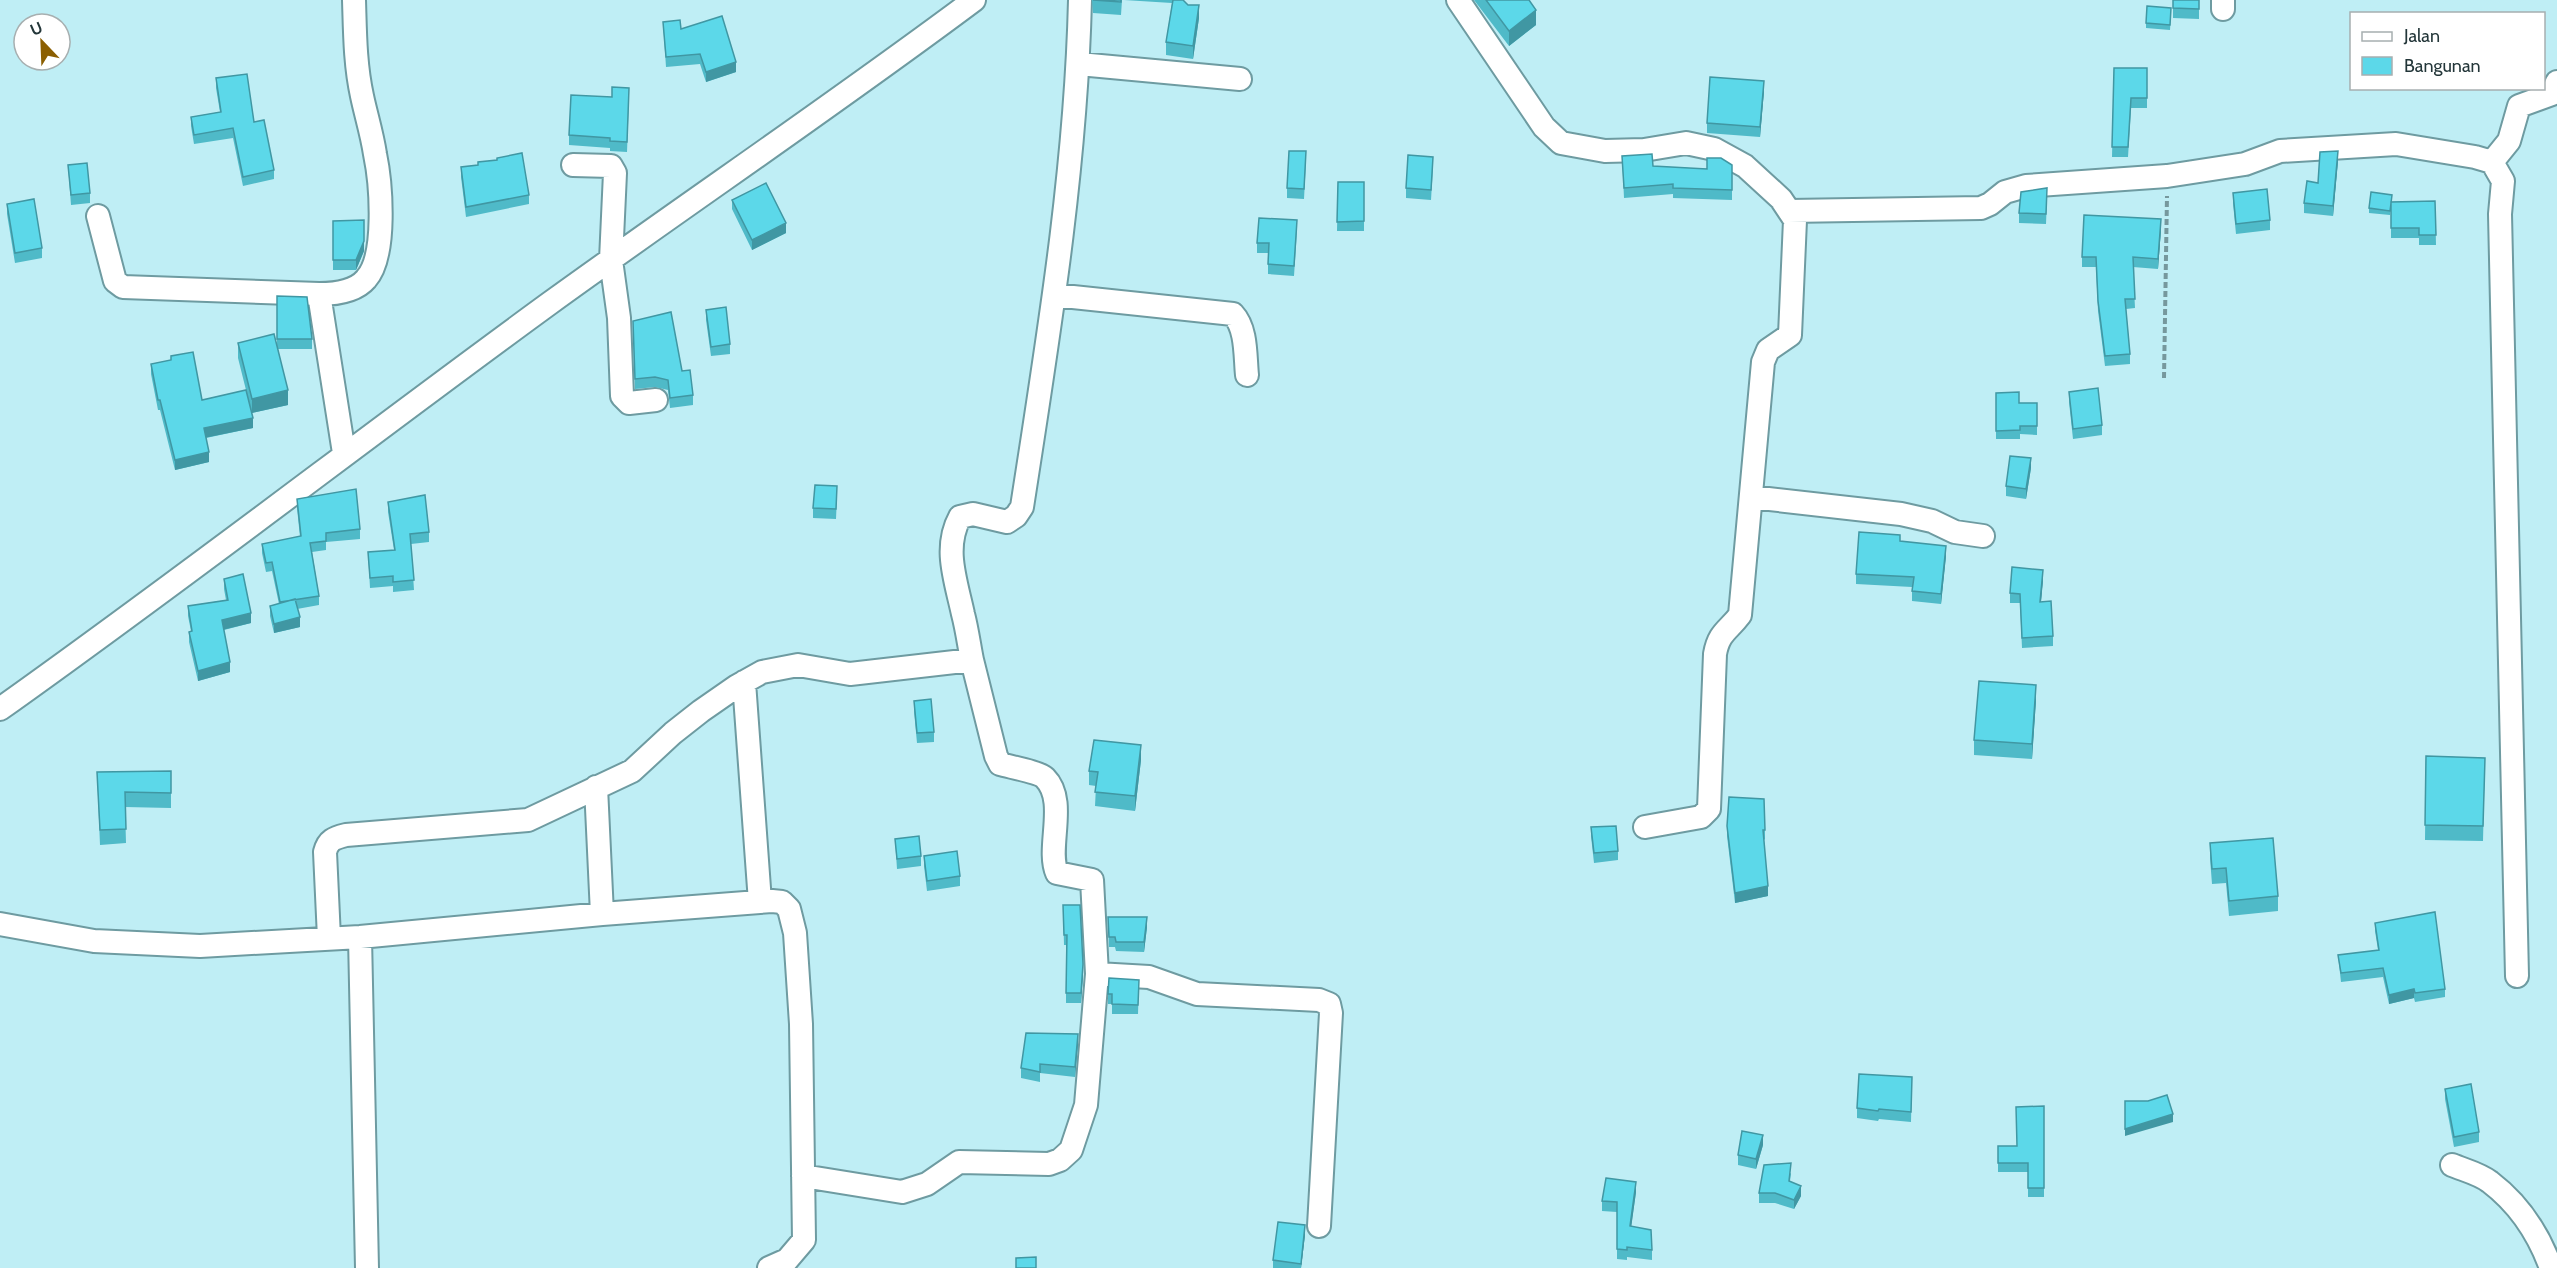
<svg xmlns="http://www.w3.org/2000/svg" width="2557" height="1268" viewBox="0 0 2557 1268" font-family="Cabin,sans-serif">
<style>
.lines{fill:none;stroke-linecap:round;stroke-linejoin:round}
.street-casing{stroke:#6e9ba1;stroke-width:26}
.path{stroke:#76989d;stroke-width:4;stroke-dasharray:6 3;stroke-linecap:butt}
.street{stroke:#fff;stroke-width:22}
.wall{fill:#4fbac8}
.shaded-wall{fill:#4097a3}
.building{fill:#5cd8e9;stroke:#4097a3;stroke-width:1.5}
</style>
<rect width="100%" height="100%" fill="#bfeef5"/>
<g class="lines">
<defs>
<path id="street" d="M1458,0l86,127 17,16 44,8 39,-1 42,-7 28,6 31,17 36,33 14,21 -5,115 -22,15 -5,12 -23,253c-12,16 -21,17 -25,39l-6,155 -8,8 -56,10
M2223,9v-9
M1079,64l161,15
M2492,162l17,-21 10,-35 33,-12 5,-12
M573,165l38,1 4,7 -4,87 8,58 3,78 7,7 27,-3
M1789,211l192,-3 9,-4 15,-12 21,-6 141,-10 78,-12 35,-13 116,-7 79,13 17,5 11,19 -3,33 17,762
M98,216l17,65 8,6 196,7 25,159
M319,294c16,0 36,-2 47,-15 21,-23 15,-96 9,-125 -3,-20 -9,-39 -13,-58 -7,-32 -7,-64 -8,-96
M1054,295l179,19c14,15 12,42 14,61
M1751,497l150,17 31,7 23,11 28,4
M972,660c-3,-15 -5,-31 -9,-46 -7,-33 -20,-66 -3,-97l13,-3 34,8 9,-6 6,-9c26,-168 54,-337 58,-507
M744,682l16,220
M0,709c186,-132 366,-272 550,-406 141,-102 285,-199 424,-303
M596,787l6,127
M0,924l94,17 106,5 160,-9 242,-23 170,-13 10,1 7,7 6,24 6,91 3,216 -17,20 -18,8
M360,937l7,331
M329,938l-4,-86c3,-12 9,-14 21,-17l182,-15 104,-49 41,-38 28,-22 36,-25 25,-14 36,-7 52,9 122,-14 24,96 4,8c10,3 39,8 45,14 23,23 1,70 12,95l35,7 5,94 -11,131 -15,45 -11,10 -11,4 -90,-2 -32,22 -25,8 -99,-16
M1097,974l52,3 48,17 122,6 10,4 2,9 -12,213
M2452,1165c12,5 28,9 38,17 29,22 49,53 61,86"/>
</defs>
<use href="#street" class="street-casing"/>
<path class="path" d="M2164,378l3,-182"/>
<use href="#street" class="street"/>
</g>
<path class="wall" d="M1092,0h30l-1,15 -28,-2z
M1124,0h59l16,18 -6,41 -27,-4v-13l6,-39z
M1474,0h55l7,25 -27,21z
M2173,0h26v19l-26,-1z
M2171,13l-1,17 -24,-2v-5z
M663,22l18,7 55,43 -30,10 -6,-18 -34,3z
M2114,68h33v40h-16l-3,49h-16z
M216,78l38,44 20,48v9l-31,7 -10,-48 -39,6 -3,-18v-9l29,-5 -4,-24z
M1764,91l-4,46 -53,-4v-10z
M629,98l-2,54 -17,-1v-3l-41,-3v-10z
M1622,156l31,10 54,3 25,-4v35l-59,-2v-4l-49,4z
M1306,161l-2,38 -17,-1v-10z
M2338,161l-5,55 -29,-3v-10l14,-20z
M68,165l22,28v10l-19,2z
M461,167l68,28v9l-63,13 -5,-40z
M1433,167l-2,33 -25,-2v-10z
M1338,182h26v49h-27z
M2233,193l37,27v10l-34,4 -3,-31z
M2047,198l-1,26 -27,-1v-10z
M732,200l54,33 -34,17 -20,-41z
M2435,201l1,44h-17v-7h-28v-35l-1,12 -21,-2v-5l22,-6z
M7,204l35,44v10l-27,5 -8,-49z
M364,220v31l-8,19h-23v-49z
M2161,229l-3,40 -25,-2 2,41 -9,1 4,45v10l-25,2 -7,-55 -2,-44h-14v-10z
M1297,230l-3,46 -26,-2v-21h-11v-10z
M277,296l35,43v10h-34l10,56 -36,8 1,15 -47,10 3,24 -34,8 -15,-60h-2l-7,-36v-10l20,-4v-4l31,44 44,-10 -8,-32v-15l39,5z
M706,310l24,34v10l-19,2 -5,-36z
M633,330l49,41 11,24v10l-23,3 -2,-18 -13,-3 -20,2z
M2069,392l33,33v10l-29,4 -4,-37z
M1996,393l23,10h18v32l-17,-1v5h-24z
M2031,468l-5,31 -20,-3v-10z
M837,496l-1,23 -23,-1v-10z
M297,499l63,30v10l-34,3v8l-14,2 7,44v9l-22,4 3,18 -26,6 -4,-17v-10l9,-2 -7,-33 -6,1 -4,-19v-9l38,-7 -3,-29z
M388,502l41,30v10l-18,2 3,46 -21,2v-6l-23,2 -2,-36 26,-2 -6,-38z
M1900,541l46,15 -5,48 -29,-3v-14l-56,-3v-10z
M224,579l27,44 -27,7 6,42 -32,9 -9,-39v-10l2,-1 -3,-15v-10l38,-6 -2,-11z
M2043,580l-2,22 12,34v10l-31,2 -2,-45h-10v-10z
M2036,700l-4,59 -58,-4v-15z
M914,701l20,31v10l-17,1 -3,-32z
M2426,756l59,2 -2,83 -58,-1z
M1141,760l-6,51 -40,-5 1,-20 -7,-1v-14z
M171,771v37l-46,-1 1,36 -26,2 -3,-73z
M1727,826l38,4v9l-1,1 4,56 -33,7 -8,-67z
M1591,827l27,24v9l-24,3 -3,-27z
M895,839l26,17v10l-24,3z
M2210,843l68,53v15l-49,5 -3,-33 -14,1 -2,-26z
M924,856l36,20v10l-33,5 -3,-25z
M1063,905l20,69 -2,29h-15v-58h-2z
M1108,917l39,10 -3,25 -28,-1 -1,-4h-6z
M2375,923l70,66v8l-30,5 -1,-4 -25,6 -6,-27 -42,5 -3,-27 40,-5 -3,-19z
M1139,980l-1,34h-26v-10h-4v-10z
M1078,1044l-3,33 -35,-4v9l-19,-4v-10z
M1912,1077l-1,45 -32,-3 -1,2 -21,-3v-10z
M2445,1089l34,43v10l-25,5 -9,-48z
M2044,1106v91h-16v-25h-30v-26h19z
M1763,1145l-7,24 -18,-4v-10z
M1791,1173l-1,8 11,15 -7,13 -19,-6h-16v-10z
M1636,1192l-5,35 21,23v10l-25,-3v3l-10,-1v-47l-15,-1v-10z
M1305,1235l-4,33h-28v-8z"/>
<path class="shaded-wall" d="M1199,5v13l-6,41v-13z
M1536,10v15l-27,21v-15z
M736,62v10l-30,10v-10z
M1764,81v10l-4,46v-10z
M2338,151v10l-5,55v-10z
M2161,219v10l-3,40v-10z
M786,223v10l-34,17v-10z
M364,241v10l-8,19v-10z
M288,390v15l-36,8v-14z
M253,418v10l-49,10v-10z
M209,452v10l-34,8v-10z
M2031,458v10l-5,31v-10z
M1946,546v10l-5,48v-10z
M2043,570v10l-3,32v-10z
M251,613v10l-29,7v-10z
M300,617v10l-26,6v-9z
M230,662v10l-32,9v-10z
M2036,685v15l-4,59v-15z
M1141,745v15l-6,51v-15z
M1768,886v10l-33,7v-10z
M1147,917v10l-3,25v-10z
M1083,964v10l-2,29v-10z
M2414,989v9l-25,6v-9z
M1078,1034v10l-3,33v-10z
M2173,1114v8l-48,14v-7z
M1763,1135v10l-7,24v-10z
M1636,1182v10l-6,44v-10z
M1801,1186v10l-7,13v-9z
M1305,1225v10l-4,33v-4z"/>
<path class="building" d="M1093,0h28v2z
M1173,0h10l5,5h11l-6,41 -27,-4z
M1486,0h43l7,10 -27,21z
M2173,0h26v9l-26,-1z
M2147,6l24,2 -1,17 -24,-2z
M722,16l14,46 -30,10 -6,-18 -34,3 -3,-35 17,-2 1,9z
M2114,68h33v30h-16l-3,49h-16z
M247,74l7,48 10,-2 10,50 -31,7 -10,-49 -39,7 -3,-18 30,-5 -5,-34z
M1710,77l54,4 -4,46 -53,-4z
M612,87l17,1 -2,54 -17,-1v-3l-41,-3 2,-40 41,2z
M1289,151h17l-2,38 -17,-1z
M2338,151l-5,55 -29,-3 3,-22 11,2 2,-31z
M522,153l7,42 -63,12 -5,-40 17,-2v-3l19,-2v-2z
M1652,154l1,12 54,3v-11h14l11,7v25l-59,-2v-4l-49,4 -2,-32z
M1408,155l25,2 -2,33 -25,-2z
M87,163l3,30 -19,2 -3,-30z
M1338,182h26v39l-27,1z
M766,183l20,40 -34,17 -20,-40z
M2047,188l-1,26 -27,-1 2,-21z
M2267,189l3,31 -34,4 -3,-31z
M2371,192l21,3 -2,16 -21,-3z
M34,199l8,49 -27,5 -8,-49z
M2435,201l1,34h-17v-7h-28v-26z
M2084,215l77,4 -3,40 -25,-2 2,42h-10l5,55 -25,2 -7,-55 -2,-44h-14z
M1259,218l38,2 -3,46 -26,-2 1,-21h-12z
M364,220v21l-8,19h-23v-39z
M277,296l30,1 5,42h-35z
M726,307l4,37 -19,3 -5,-37z
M671,312l11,59 8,-1 3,25 -23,3 -2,-18 -13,-3 -20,2 -2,-58z
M274,334l14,56 -36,9 -14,-56z
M193,352l9,48 44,-10 7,28 -49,10 5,24 -34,8 -15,-60h-2l-7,-36 20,-4v-4z
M2098,388l4,37 -29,4 -4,-37z
M2019,392v11h18v23h-17v4l-24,1v-38z
M2010,456l21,2 -5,31 -20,-3z
M815,485l22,1 -1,23 -23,-1z
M356,489l4,40 -34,4v8l-16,2 9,53 -39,6 -8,-40 -6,1 -4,-19 39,-8 -4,-37z
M425,495l4,37 -19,2 4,46 -21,2v-6l-23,2 -2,-26 27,-2 -7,-48z
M1859,532l41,3v6l46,5 -5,48 -29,-3 2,-14 -58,-3z
M2012,567l31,3 -3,32 11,-1 2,35 -31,2 -2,-44 -10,-1z
M243,574l8,39 -29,7 8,42 -32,9 -9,-39 3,-1 -4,-25 40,-6 -4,-21z
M295,599l5,18 -26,7 -4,-18z
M1979,681l57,4 -4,59 -58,-4z
M931,699l3,33 -17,1 -3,-32z
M1094,740l47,5 -6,51 -40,-4 3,-20 -9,-1z
M2426,756l59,2 -2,68 -58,-1z
M171,771v22l-46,-1 1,37 -26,1 -3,-58z
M1729,797l35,2 1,31h-2l5,56 -33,7 -8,-67z
M1616,826l2,25 -24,2 -3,-26z
M919,836l2,20 -24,3 -2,-20z
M2273,838l5,58 -49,5 -3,-33 -14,1 -2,-26z
M957,851l3,25 -33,5 -3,-25z
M1063,905h17l3,59 -2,29h-15l1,-58h-3z
M2435,912l10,77 -30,4 -1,-4 -25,6 -6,-27 -42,5 -3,-18 41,-5 -4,-27z
M1108,917h39l-3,25h-28l-1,-5h-6z
M1109,978l30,2 -1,25 -26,-1v-10h-4z
M1026,1033l52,1 -3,33 -35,-3v8l-19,-4z
M1859,1074l53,3 -1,35 -32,-3 -1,2 -21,-3z
M2471,1084l8,48 -25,5 -9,-48z
M2167,1095l6,19 -48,15v-28h23z
M2044,1106v82h-16v-25h-30v-17h19l-1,-39z
M1742,1131l21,4 -7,24 -18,-4z
M1791,1163l-2,18 12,5 -7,14 -19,-7h-16l5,-28z
M1606,1178l30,4 -6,44 21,4 1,20 -25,-3v3l-10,-1v-47l-15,-1z
M1278,1222l27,3 -4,39 -28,-4z
M1036,1257v11h-20v-10z"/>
<rect x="2350" y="12" width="195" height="78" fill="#ffffff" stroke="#a7afb0" stroke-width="1.5"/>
<rect x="2362" y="32" width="30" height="9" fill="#ffffff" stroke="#a7afb0" stroke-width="1.5"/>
<text x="2404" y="42" font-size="18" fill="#233639">Jalan</text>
<rect x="2362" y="57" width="30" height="18" fill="#5cd8e9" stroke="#a7afb0" stroke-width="1.5"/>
<text x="2404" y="72" font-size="18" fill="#233639">Bangunan</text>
<g transform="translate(42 42) rotate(337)"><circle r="28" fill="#ffffff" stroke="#a7afb0" stroke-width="1.5"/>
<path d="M0-4.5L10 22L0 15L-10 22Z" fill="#8b5f02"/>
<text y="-9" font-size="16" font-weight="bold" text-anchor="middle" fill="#233639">U</text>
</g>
</svg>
